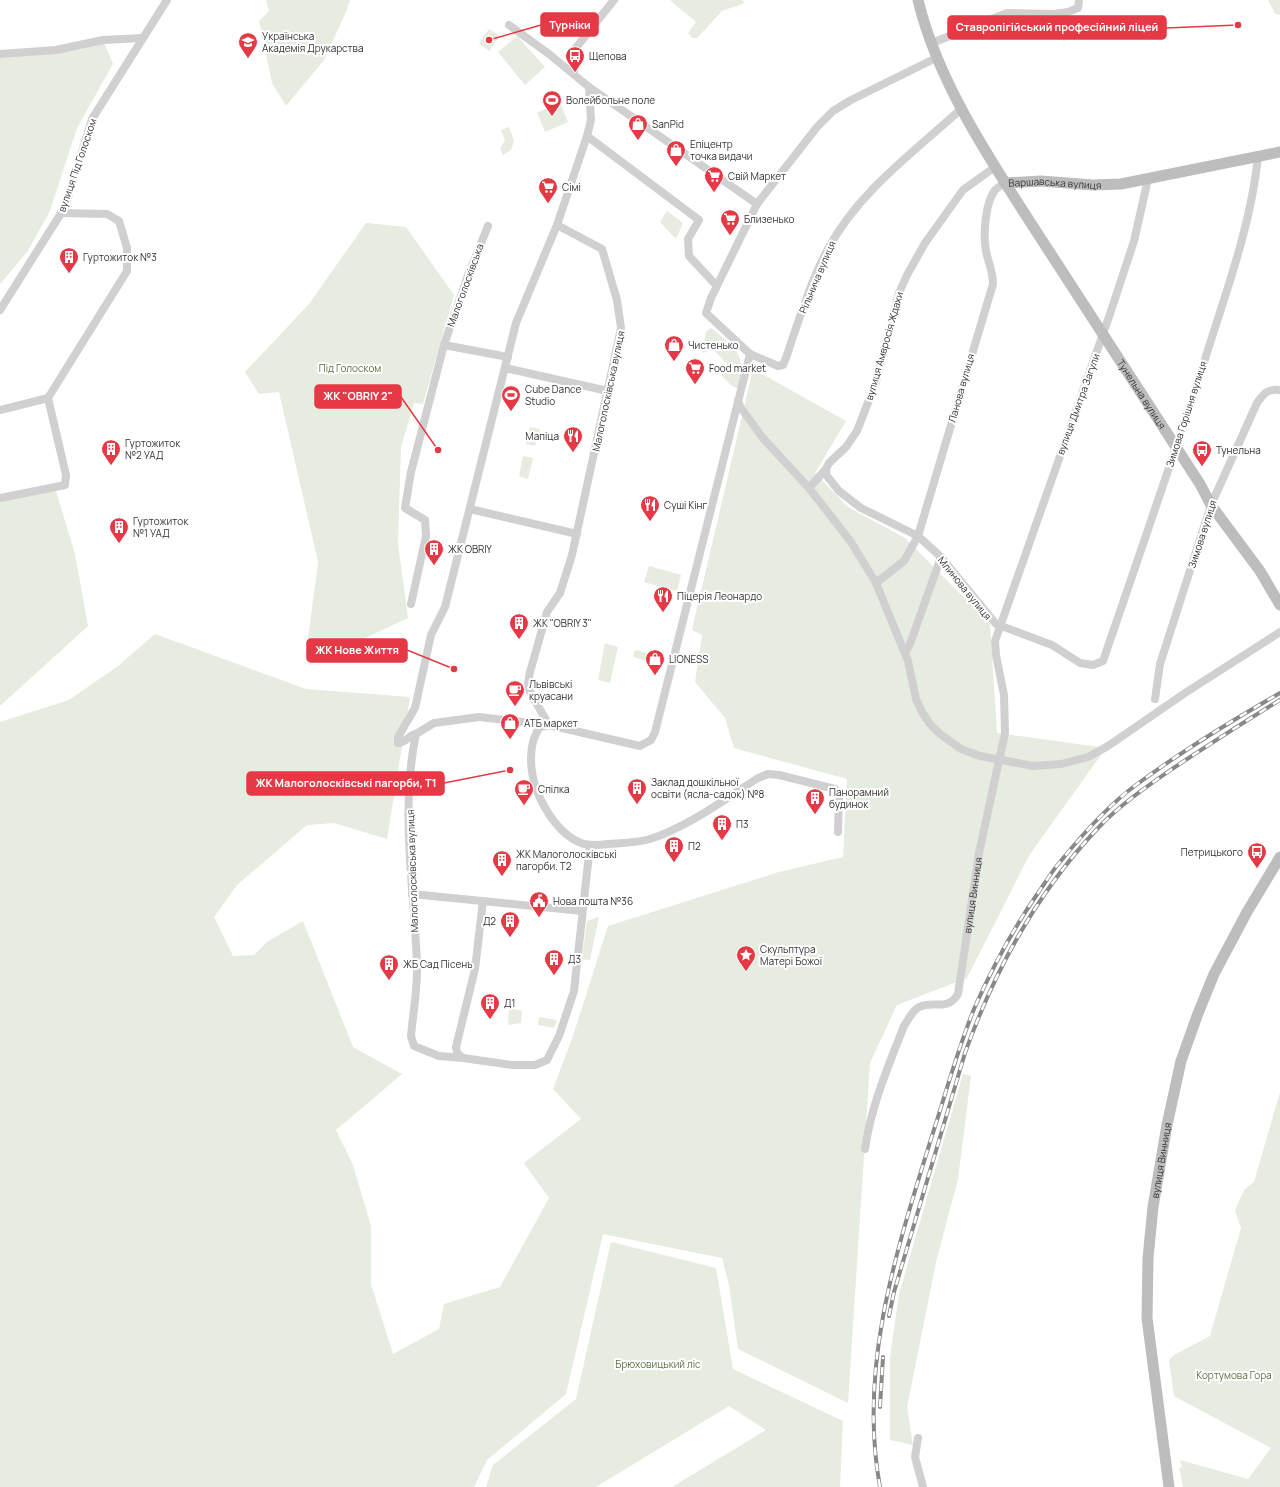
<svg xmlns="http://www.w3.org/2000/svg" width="1280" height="1487" viewBox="0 0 1280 1487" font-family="Manrope,sans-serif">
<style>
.green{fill:#e6ecdf}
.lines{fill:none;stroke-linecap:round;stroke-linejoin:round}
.street{stroke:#d0d0d0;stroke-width:8}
.secondary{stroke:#bdbdbd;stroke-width:11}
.rail-casing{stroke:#888;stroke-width:4}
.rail{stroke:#fff;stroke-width:2.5;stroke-dasharray:8;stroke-linecap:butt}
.labels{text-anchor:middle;stroke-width:4;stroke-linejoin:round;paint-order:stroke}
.poi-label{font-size:10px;fill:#333;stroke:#fff;text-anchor:start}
.street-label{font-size:10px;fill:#333;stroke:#fff}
.park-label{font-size:10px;fill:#56703f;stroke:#fff}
.leader{fill:none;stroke:#e63946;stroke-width:1.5}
.callout-dot{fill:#e63946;stroke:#fff;stroke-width:1.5}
.callout{fill:#e63946;stroke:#e63946;stroke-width:1.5}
.callout-label{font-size:11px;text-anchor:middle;font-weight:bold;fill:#fff}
</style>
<rect width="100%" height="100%" fill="#fff"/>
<path class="green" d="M266,0h84l-4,12 -22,48 -38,46 -14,-23 -13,-62 10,-10z
M670,0h72l3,3 -23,8 -25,27h-5l-4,-5 8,-11z
M1268,0h12v15l-5,-1z
M489,29l11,7 -11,15 -10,-8z
M517,36l28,31 -20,18 -27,-33z
M103,40l10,24 -36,64 -27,83 -23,41 -27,32v-232h54z
M560,102l8,20 -23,10 -8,-19z
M509,127l5,14 -3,9 -8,5 -3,-6 5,-9 -4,-10z
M667,211l16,12 -7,16 -16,-17z
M366,223l40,4 48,68 -31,109 -9,-1 -13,44 -3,97 10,74 -62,29h-39l11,-85 -39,-170 -20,2 -14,-22 64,-68z
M711,328c25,20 36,27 28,61l-7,-3 -12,-12 8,-9 -16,-17 -8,5 -2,-2 4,-19z
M753,369l93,52 -31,52 33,34 57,31 85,86 7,109 109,15 -76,106 -63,124 -70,27 -27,58 -22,340 -110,-54 -9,-64 -7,-27 -119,-24 -37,160 -79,66 -13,27h-474v-765l69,-22 49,-34 37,-32 151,55 104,8 -23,142 -53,-16 -27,2 -70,60 -23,32 19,39 21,-1 13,-13 36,-21 50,126 49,27 -66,56 17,35 18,61v58l22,70 46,-25 5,-25 56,-17 49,-89 -25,-35 57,-44 -28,-30 20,-53 35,-110 171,-54 64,-15 4,-78 -113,-31 -9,-30 -30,-36 7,-47 -10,-5z
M530,427l10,2 -5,17 -9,-2z
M523,456l10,2 -5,21 -9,-3z
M56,491l19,63 13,72 -88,80v-206z
M649,566l32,9 -4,16 -33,-9z
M605,643l13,4 -8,36 -12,-3z
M635,650l29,8 -2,7 -29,-8z
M599,917l-9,43 -8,-1 5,-38z
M509,1008l13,3 -1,12 -13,2z
M539,1017l18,3 -3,8 -16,-3z
M963,1074l8,2 -13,103 -22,83 -29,145 6,38 -23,-5v-83l9,-63z
M1280,1092v395h-97l-4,-20 3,1 -2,-8 68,19 23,-31 -97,-52 -5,-36 5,-5 36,-19 31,-108 -6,-18 9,-20 10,-8z
M611,1242l105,26 17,101 110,52 -3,66h-168l94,-57 -37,-24 -133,81h-110l7,-22 83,-66z"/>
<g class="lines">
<g class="street">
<path d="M509,25l40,29 40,33 168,117"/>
<path d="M932,43l75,-30 47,1 14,-2 10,-4 1,-8"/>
<path d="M0,54l56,-4 47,-10 39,-2"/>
<path d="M574,73l1,-24 39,-49"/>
<path d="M587,136l112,84 -11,19 1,17 27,29"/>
<path d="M995,167l-32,23 -38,53 -18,32 -8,18 -23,89 -19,49 -11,16 -17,16 -3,6 1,7 12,15 22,17 57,28 23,21 55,67 56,21 28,18 13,2 10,-4c35,-102 70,-203 103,-305 20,-64 45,-131 52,-199"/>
<path d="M557,225l45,24 15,51 4,28 -49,227 -12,38 -13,19 -17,60 -2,11 2,9 19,33 91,21 11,-6 4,-8 95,-378 -44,-41 5,-15 46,-94 60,-77 16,-16 18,-11 87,-43"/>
<path d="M0,310l65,-103 27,-88 75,-119"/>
<path d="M444,345l23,-67 21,-52"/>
<path d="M750,354l28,12 5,-1c5,-11 8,-23 12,-34 10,-28 19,-57 33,-82 31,-58 86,-97 133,-140"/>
<path d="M505,368l103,23"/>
<path d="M738,401l3,7 21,29 47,51 42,54 25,41 32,78 8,38 6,13 8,12 10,10 21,15 19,7 53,10 28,-2 27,-7 20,-11 77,-53 95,-61"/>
<path d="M0,410l48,-12 79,-127v-23l-8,-27 -12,-7 -46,-1"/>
<path d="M809,488l17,-19"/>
<path d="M0,498l65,-13 1,-10 -18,-77"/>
<path d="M470,509l107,25"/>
<path d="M876,583l28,-22 14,-25 75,-252c0,-13 -5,-22 -7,-33 -3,-16 -1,-48 9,-61 3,-3 7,-5 10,-7"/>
<path d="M411,604l15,-68 -1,-16 -20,-12 6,-36 33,-127 64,12"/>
<path d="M905,653l5,-9 31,-87"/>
<path d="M1155,699l5,-35 51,-159 46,-102c7,-10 10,-14 23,-13"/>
<path d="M416,734c-7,1 -9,8 -18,9v-6l17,-29 16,-73 14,-28 71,-284 41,-98 30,-89 4,-16 -2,-33"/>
<path d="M412,894l170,17"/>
<path d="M483,901l-8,68 -19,78 1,6 6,5 49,7h23l12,-5 12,-24 15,-45 16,-146"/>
<path d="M463,1058l-24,-2 -25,-10 -3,-10c2,-23 7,-49 6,-72 -3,-77 -17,-154 -1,-230l18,-11 45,-6 70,8 -9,2c-13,17 -10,45 -3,64 8,20 23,44 44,52 8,3 19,2 27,1 13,-1 29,-1 42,-5 36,-11 77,-41 108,-61l10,-4 11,1 56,14 4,7 -1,36"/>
<path id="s1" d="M865,1149c6,-43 23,-82 39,-123 4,-6 8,-15 15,-19 15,-7 28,5 39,-13l21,-141 26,-120 -1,-38 -8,-40 -1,-14 115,-327 24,-73 14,-62"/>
<path d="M918,1438l-3,19 8,30"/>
</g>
<g class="secondary">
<path id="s2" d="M918,0c21,88 81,173 129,248 51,79 102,157 153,236l11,21 49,66 20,34"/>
<path id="s3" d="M1005,183l36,-2 52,4 28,-1 159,-32"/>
<path id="s4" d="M1169,1487l-22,-169 1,-60 5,-51 14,-82 14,-64 16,-45 17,-42 33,-62 33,-55"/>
</g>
<defs>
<path id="rail" d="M889,1316l5,-24 71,-239c30,-84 73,-162 134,-226 22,-23 50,-42 76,-60 35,-23 69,-45 105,-67
M880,1407l3,-50
M880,1487c-22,-119 16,-235 51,-348 14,-43 26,-88 43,-130 18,-41 39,-80 64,-116 7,-10 14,-22 22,-31 21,-26 50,-58 76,-77 46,-34 95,-64 144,-92"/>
</defs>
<use href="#rail" class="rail-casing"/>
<use href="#rail" class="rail"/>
</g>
<defs>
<symbol id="university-pin" viewBox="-11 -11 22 30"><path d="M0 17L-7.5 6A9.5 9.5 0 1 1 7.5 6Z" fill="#e63946" stroke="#fff"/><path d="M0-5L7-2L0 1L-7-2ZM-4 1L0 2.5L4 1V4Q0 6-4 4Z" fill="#fff"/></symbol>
<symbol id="bus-pin" viewBox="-11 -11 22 30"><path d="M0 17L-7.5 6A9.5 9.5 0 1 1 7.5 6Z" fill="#e63946" stroke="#fff"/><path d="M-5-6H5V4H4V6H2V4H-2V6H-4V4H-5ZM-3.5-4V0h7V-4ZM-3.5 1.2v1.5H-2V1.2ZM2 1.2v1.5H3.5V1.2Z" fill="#fff"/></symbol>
<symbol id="stadium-pin" viewBox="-11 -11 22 30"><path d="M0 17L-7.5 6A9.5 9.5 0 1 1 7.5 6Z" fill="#e63946" stroke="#fff"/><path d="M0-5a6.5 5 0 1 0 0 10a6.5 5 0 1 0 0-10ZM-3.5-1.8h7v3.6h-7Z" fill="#fff"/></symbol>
<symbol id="shop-pin" viewBox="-11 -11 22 30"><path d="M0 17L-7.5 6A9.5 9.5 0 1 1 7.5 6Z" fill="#e63946" stroke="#fff"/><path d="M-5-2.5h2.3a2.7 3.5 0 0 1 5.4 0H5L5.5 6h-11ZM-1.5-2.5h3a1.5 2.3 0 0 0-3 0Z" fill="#fff"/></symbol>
<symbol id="supermarket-pin" viewBox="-11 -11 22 30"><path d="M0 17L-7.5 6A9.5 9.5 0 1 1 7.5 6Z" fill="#e63946" stroke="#fff"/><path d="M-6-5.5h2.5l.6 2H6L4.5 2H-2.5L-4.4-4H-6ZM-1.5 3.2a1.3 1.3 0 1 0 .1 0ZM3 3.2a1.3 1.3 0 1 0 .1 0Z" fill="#fff"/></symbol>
<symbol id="building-pin" viewBox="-11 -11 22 30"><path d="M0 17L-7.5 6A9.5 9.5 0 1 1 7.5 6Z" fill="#e63946" stroke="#fff"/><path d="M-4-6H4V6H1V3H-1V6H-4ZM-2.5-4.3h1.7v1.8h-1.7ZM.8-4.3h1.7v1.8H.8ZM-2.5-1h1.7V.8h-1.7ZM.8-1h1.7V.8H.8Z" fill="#fff"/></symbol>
<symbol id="restaurant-pin" viewBox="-11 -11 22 30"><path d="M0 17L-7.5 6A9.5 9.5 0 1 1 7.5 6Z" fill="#e63946" stroke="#fff"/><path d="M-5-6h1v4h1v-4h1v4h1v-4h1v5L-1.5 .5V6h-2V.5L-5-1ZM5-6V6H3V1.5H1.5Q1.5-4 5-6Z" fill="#fff"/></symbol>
<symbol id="cafe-pin" viewBox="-11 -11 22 30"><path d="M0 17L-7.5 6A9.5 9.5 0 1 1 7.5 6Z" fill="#e63946" stroke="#fff"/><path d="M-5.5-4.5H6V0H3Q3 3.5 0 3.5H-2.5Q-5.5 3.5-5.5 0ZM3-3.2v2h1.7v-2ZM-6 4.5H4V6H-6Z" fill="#fff"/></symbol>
<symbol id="civic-pin" viewBox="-11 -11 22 30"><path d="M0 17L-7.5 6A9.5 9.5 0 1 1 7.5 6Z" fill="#e63946" stroke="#fff"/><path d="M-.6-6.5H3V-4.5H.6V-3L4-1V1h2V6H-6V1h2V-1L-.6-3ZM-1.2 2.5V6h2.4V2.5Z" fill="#fff"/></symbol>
<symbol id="sight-pin" viewBox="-11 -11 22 30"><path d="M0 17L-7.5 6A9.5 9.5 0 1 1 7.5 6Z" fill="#e63946" stroke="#fff"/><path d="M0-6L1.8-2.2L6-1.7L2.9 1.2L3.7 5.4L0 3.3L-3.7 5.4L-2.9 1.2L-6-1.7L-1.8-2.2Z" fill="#fff"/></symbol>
</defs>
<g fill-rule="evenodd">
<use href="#university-pin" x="237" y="31" width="22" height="30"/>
<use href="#bus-pin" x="564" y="45" width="22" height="30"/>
<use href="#stadium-pin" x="541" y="89" width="22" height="30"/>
<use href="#shop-pin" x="627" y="113" width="22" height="30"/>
<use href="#shop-pin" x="665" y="139" width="22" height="30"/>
<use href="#supermarket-pin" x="703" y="165" width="22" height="30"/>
<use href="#supermarket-pin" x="537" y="176" width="22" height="30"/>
<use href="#supermarket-pin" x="719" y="208" width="22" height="30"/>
<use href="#building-pin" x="58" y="246" width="22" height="30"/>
<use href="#shop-pin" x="663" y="334" width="22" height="30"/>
<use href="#supermarket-pin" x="684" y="357" width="22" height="30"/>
<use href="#stadium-pin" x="500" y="384" width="22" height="30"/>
<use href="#restaurant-pin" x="562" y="425" width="22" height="30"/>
<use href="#building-pin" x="100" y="438" width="22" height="30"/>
<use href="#bus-pin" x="1191" y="439" width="22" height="30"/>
<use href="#restaurant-pin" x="639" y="494" width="22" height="30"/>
<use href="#building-pin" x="108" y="516" width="22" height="30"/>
<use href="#building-pin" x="423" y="538" width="22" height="30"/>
<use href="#restaurant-pin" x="652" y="585" width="22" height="30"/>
<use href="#building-pin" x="508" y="612" width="22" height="30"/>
<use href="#shop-pin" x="644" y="648" width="22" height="30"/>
<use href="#cafe-pin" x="504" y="679" width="22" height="30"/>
<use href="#shop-pin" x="499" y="712" width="22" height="30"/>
<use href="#building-pin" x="626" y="777" width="22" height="30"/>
<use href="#cafe-pin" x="513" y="778" width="22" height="30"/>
<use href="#building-pin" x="804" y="787" width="22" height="30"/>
<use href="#building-pin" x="711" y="813" width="22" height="30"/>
<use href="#building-pin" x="663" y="835" width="22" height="30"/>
<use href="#bus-pin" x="1246" y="841" width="22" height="30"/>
<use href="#building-pin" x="491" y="849" width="22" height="30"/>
<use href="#civic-pin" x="528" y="890" width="22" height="30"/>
<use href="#building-pin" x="499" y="910" width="22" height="30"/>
<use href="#sight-pin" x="735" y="944" width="22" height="30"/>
<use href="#building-pin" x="543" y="948" width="22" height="30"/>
<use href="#building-pin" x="378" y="953" width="22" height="30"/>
<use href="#building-pin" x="479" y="992" width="22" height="30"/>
</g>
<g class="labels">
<g class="poi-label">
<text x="262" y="40">Українська<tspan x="262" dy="12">Академія Друкарства</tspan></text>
<text x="589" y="60">Щепова</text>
<text x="566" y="104">Волейбольне поле</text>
<text x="652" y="128">SanPid</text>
<text x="690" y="148">Епіцентр<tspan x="690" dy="12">точка видачи</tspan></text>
<text x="728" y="180">Свій Маркет</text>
<text x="562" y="191">Сімі</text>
<text x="744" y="223">Близенько</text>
<text x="83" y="261">Гуртожиток №3</text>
<text x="688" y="349">Чистенько</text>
<text x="709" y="372">Food market</text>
<text x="525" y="393">Cube Dance<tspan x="525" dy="12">Studio</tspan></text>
<text x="559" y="440" text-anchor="end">Мапіца</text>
<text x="125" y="447">Гуртожиток<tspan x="125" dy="12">№2 УАД</tspan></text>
<text x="1216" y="454">Тунельна</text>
<text x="664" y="509">Суші Кінг</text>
<text x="133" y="525">Гуртожиток<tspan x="133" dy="12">№1 УАД</tspan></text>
<text x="448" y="553">ЖК OBRIY</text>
<text x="677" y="600">Піцерія Леонардо</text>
<text x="533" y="627">ЖК "OBRIY 3"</text>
<text x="669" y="663">LIONESS</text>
<text x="529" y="688">Львівські<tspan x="529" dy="12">круасани</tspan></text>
<text x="524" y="727">АТБ маркет</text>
<text x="651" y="786">Заклад дошкільної<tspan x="651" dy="12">освіти (ясла-садок) №8</tspan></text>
<text x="538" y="793">Спілка</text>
<text x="829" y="796">Панорамний<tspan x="829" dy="12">будинок</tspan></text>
<text x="736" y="828">П3</text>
<text x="688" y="850">П2</text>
<text x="1243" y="856" text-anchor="end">Петрицького</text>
<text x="516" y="858">ЖК Малоголосківські<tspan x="516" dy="12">пагорби. Т2</tspan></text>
<text x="553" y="905">Нова пошта №36</text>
<text x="496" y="925" text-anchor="end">Д2</text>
<text x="760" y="953">Скульптура<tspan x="760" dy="12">Матері Божої</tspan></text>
<text x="568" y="963">Д3</text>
<text x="403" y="968">ЖБ Сад Пісень</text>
<text x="504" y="1007">Д1</text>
</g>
<g class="street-label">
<text transform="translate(77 165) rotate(-71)" y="4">вулиця Під Голоском</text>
<text dy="4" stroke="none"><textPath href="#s3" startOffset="50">Варшавська вулиця</textPath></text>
<text transform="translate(817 277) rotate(-67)" y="4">Рільнича вулиця</text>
<text transform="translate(465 285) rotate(-70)" y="4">Малоголосківська</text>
<text transform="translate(884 346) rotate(-74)" y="4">вулиця Амвросія Ждахи</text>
<text transform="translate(961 388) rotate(-74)" y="4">Ланова вулиця</text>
<text transform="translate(608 391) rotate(-78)" y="4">Малоголосківська вулиця</text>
<text dy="4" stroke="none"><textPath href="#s2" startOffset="455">Тунельна вулиця</textPath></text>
<text transform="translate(1078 404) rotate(-70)" y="4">вулиця Дмитра Загули</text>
<text transform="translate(1186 414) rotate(-72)" y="4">Зимова Горішня вулиця</text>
<text transform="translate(1202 534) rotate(-72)" y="4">Зимова вулиця</text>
<text transform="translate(965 588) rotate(51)" y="4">Млинова вулиця</text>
<text transform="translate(412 871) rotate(-92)" y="4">Малоголосківська вулиця</text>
<text dy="4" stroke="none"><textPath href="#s1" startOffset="297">вулиця Винниця</textPath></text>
<text dy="4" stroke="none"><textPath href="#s4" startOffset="329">вулиця Винниця</textPath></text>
</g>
<g class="park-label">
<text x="350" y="372">Під Голоском</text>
<text x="658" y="1368">Брюховицький ліс</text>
<text x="1234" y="1379">Кортумова Гора</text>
</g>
</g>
<path class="leader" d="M489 40L541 25M1238 25L1166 28M438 450L401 397M454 669L407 650M510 770L444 783"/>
<g class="callout-dot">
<circle cx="489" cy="40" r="4"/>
<circle cx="1238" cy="25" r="4"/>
<circle cx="438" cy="450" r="4"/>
<circle cx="454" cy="669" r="4"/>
<circle cx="510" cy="770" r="4"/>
</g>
<g class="callout">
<rect x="541" y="13" width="57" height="23" rx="4"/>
<rect x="948" y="16" width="218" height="23" rx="4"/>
<rect x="315" y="385" width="86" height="23" rx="4"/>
<rect x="307" y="639" width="100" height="23" rx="4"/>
<rect x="247" y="772" width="197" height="23" rx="4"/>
</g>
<g class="callout-label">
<text x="570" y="29">Турніки</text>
<text x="1057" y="31">Ставропігійський професійний ліцей</text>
<text x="358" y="400">ЖК "OBRIY 2"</text>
<text x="357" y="654">ЖК Нове Життя</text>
<text x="346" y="787">ЖК Малоголосківські пагорби, Т1</text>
</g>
</svg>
